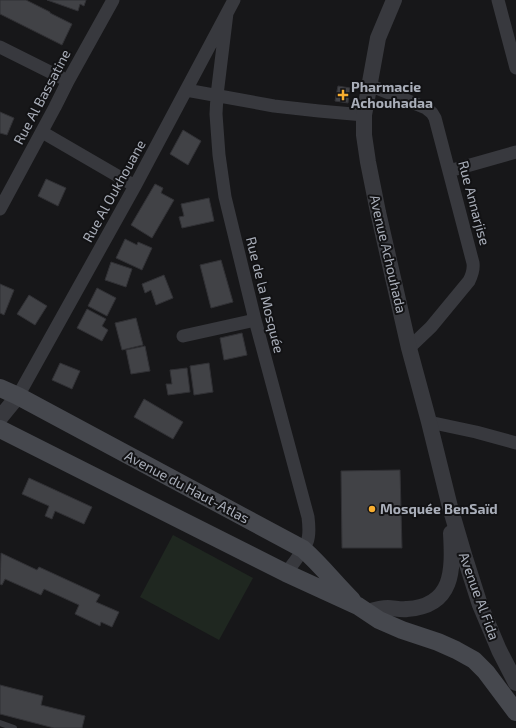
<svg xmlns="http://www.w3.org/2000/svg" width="516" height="728" viewBox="0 0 516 728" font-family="'Exo 2',sans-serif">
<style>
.green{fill:#1f2720}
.building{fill:#414246;stroke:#313135}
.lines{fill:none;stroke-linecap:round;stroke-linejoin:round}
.service{stroke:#38393e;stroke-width:6}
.minor{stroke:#38393e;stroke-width:13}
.tertiary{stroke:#38393e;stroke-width:16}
.secondary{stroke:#46484e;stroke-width:18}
.poi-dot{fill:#f8ae30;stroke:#121214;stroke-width:1.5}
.labels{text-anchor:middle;stroke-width:4;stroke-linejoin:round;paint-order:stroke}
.poi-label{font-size:14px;font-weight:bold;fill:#a9aeb9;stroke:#121214;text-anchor:start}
.street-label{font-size:14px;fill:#a9aeb9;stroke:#121214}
</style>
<rect width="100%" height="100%" fill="#171719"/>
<path class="green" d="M173,535l80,43 -34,62 -79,-43z"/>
<path class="building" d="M0,0h26l24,12v1l22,11 -10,21 -62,-31z
M47,0h39l-2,6 -4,-2 -2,7z
M338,86l12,2 -2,15 -13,-2z
M0,112l14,6 -7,17 -7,-2z
M183,130l18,11 -13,24 -18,-11z
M46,179l20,9 -8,18 -20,-10z
M155,184l8,4 -2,5 13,7 -22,38 -21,-13z
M209,198l5,23 -32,7 -3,-11 5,-1 -3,-12z
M125,239l12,6 1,-3 14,6 -10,22 -26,-12z
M221,260l12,42 -22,6 -11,-43z
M111,262l21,7 -6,18 -21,-7z
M164,275l9,23 -17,7 -5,-15 -6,3 -3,-9z
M0,284l14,6 -10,25 -4,-2z
M97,288l19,10 -9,18 -19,-10z
M29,295l18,11 -12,19 -18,-11z
M87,309l19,10 -4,7 6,4 -6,11 -25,-13z
M136,318l7,27 -21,5 -7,-27z
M242,333l5,22 -23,5 -4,-22z
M145,346l5,25 -19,3 -5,-24z
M60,363l20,8 -8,18 -20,-9z
M209,363l4,29 -19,3 -4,-29z
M187,368l3,24 -22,3 -2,-11h6l-2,-14z
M144,399l39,23 -10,17 -39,-22z
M400,470l2,78h-60l-1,-77z
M29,478l63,29 -8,17 -29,-13 -3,8 -7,-3 4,-10 -27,-12z
M1,553l36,17 2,-3 61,28 -4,7 23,10 -7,15 -11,-5 -1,4 -25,-12 4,-9 -35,-16 -3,6 -36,-16 -3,6 -2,-1z
M0,685l43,11 -2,9 44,11 -3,12h-28l-54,-14z"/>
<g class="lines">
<path class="service" d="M0,723l14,5"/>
<path class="minor" d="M498,0l18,68
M227,13l-10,82 -1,19 3,41 6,42 30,123 53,197c1,8 2,18 -1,25 -5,11 -14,22 -21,31
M0,47l68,34
M369,85l57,23 6,5 3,5 38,145c1,7 -1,12 -4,18l-38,46 -22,21
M186,90l88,16 45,5 45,4
M42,132l93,54
M449,171l67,-19
M0,209l55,-102 13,-26 45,-81
M183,336l72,-16
M18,396l117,-210 99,-186
M429,422l47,10 40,11"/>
<path class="tertiary" d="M394,0l-16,38 -14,77v20l4,27 10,50 31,136 20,74 21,85 15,51 15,47 19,45 17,33
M0,418l18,-22
M367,612c7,-2 14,-4 21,-4 6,0 13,2 19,1 47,-3 46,-39 44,-76"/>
<path class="secondary" d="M0,388l18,8 285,153c18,16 32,34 49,51
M0,429l286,144 72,33 21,14 23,10 36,12 18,8 18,10 12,12 30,40"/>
</g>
<g class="poi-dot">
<path d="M341 89h4v4h4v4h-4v4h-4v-4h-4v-4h4z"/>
<circle cx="372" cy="509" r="4"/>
</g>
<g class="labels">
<g class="poi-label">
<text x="351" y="92">Pharmacie<tspan x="351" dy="16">Achouhadaa</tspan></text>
<text x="380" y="514">Mosquée BenSaïd</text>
</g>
<g class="street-label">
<text transform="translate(42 97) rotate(-62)" y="5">Rue Al Bassatine</text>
<text transform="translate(114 191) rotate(-61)" y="5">Rue Al Oukhouane</text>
<text transform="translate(474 203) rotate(75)" y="5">Rue Annarjise</text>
<text transform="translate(388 254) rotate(77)" y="5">Avenue Achouhada</text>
<text transform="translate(265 295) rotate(76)" y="5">Rue de la Mosquée</text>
<text transform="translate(187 487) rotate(28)" y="5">Avenue du Haut-Atlas</text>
<text transform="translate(479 596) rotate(70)" y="5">Avenue Al Fida</text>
</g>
</g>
</svg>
